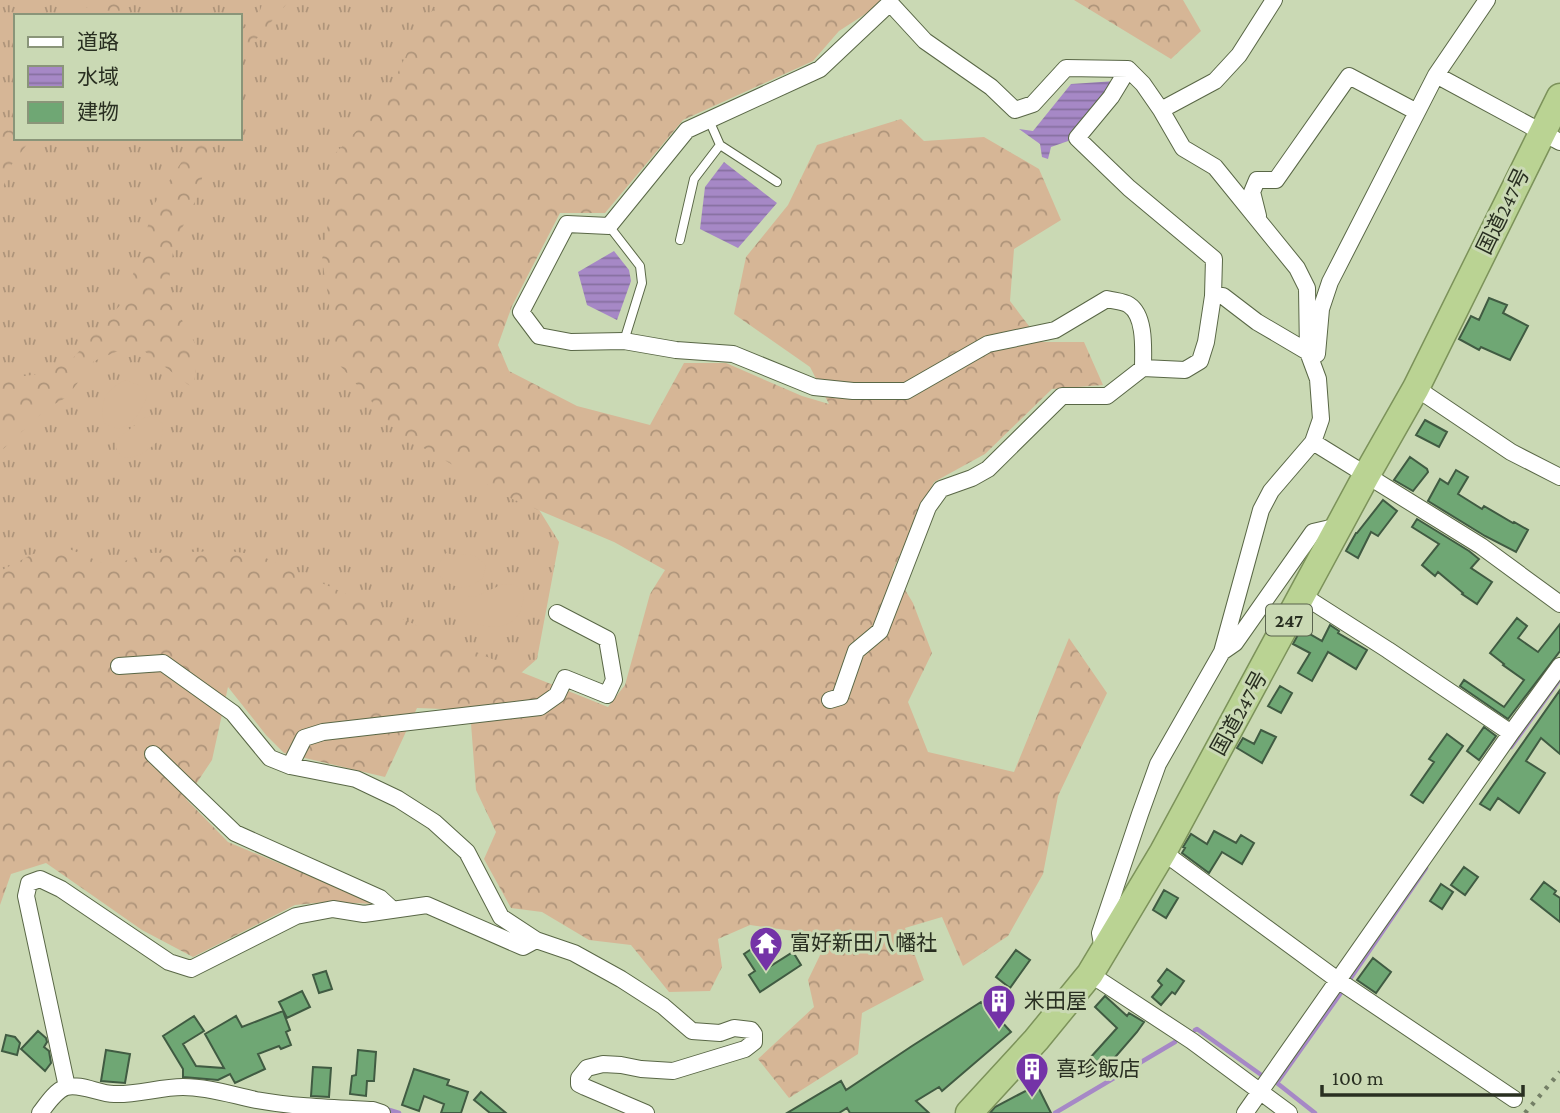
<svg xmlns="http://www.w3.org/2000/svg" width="1560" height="1113" viewBox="0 0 1560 1113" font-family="'Crimson Pro','Noto Sans JP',serif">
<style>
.grass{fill:url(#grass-tufts);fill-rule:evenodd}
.forest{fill:url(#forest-crowns)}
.pitch{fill:#d6b696}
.water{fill:url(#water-rules)}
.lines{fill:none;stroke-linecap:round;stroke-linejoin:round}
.stream{stroke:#a688c6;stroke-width:4.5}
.building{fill:#6fa774;stroke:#405b42;stroke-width:2}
.service-casing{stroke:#596746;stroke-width:10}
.minor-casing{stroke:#596746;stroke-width:18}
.trunk-casing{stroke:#7c925a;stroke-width:29}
.service{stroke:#fff;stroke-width:8}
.minor{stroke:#fff;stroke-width:16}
.trunk{stroke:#bad393;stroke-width:26}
.rail{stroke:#747f66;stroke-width:4.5;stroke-dasharray:3.5 7;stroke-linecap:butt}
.labels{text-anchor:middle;stroke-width:6;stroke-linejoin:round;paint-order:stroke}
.shield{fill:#cad9b4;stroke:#59624d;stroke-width:2}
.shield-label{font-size:19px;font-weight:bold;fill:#292f21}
.street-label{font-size:21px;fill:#292f21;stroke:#cad9b4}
.poi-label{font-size:21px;fill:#292f21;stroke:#cad9b4;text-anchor:start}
</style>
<defs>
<pattern id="grass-tufts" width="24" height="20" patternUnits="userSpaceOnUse" patternTransform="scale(1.75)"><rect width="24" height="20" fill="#d6b696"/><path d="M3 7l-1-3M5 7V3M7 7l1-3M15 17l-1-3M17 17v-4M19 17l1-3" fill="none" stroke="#ae947a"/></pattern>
<pattern id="forest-crowns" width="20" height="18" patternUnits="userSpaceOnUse" patternTransform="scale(1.75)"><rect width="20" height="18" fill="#d6b696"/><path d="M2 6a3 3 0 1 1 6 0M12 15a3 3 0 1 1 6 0" fill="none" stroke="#ae947a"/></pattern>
<pattern id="water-rules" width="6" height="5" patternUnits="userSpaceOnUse" patternTransform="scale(1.75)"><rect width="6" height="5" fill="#a688c6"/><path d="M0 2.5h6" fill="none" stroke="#8770a0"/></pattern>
</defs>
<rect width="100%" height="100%" fill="#cad9b4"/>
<path class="grass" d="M0,0h468l-70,112 124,370 37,60 -22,117 -31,27 -506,-99zM16,16h224v122h-224z"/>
<path class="forest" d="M88,0h37l-4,16h-35z
M264,0h26l-50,58v-28l15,-7z
M445,0h442l-48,31 -26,30 -130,59 -78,93h-45l-48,93 -14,39 11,26 68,35 73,19 34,-62h42l76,33 27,8 -19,-37 -76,-53 12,-57 42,-52 29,-60 84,-26 23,22 60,-4 55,32 22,51 -47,29 -4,52 31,41h43l19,43 -51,4 -67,65 -51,28 -41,88 20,33 19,50 -24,49 20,50 86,20 55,-134 38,55 -49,103 -15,78 -35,62 -45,30 -21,-49 -37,11 19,52 -62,33 -4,41 -69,44 -31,-39 56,-52 -6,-27 15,-31 -29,-18 -44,-6 -32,14 4,28 -12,24 -41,1 -38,-47 -42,-5 -47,-28 -31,-4 -27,-49 12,-27 -20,-42 -6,-80 -53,-2 -32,69 -101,-24 -18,-18 -38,-48 -16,73 -26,39 42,43 149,62 -51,-2 -31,3 -102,52 -51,-27 -96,-67 -35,11 -11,31v-334l33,-17 34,-6 43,18 38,-13 81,-2 30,4 262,117 87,35 17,-22 25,-91 15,-24 -51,-28 -104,-44 -109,-63 -65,-74 -8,-66 -6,-35 8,-49 1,-53 54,-58 38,-81z
M1074,0h109l18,31 -30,28z
M16,120v18h16l-20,26 -12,31v-71l9,7z
M197,138h13l-11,55 -25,52 -7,48 30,54 -3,42 -59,-45 -41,17 -27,36 -21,12 -46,43v-65l9,-9 38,-5 26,-15 49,-55 18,-47 13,-50z"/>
<path class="pitch" d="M125,380l16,6 6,10c-5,13 -15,34 -32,32 -4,-1 -8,-4 -11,-5 -5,-22 2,-33 21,-43z
M154,416l9,8c0,3 0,8 -1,11 -5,11 -37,35 -45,15 -1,-3 0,-7 0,-11l27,-21z
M446,553c22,6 22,-7 40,13l-3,12c-19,14 -26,12 -44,-2l-1,-11z
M503,584l12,1 9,8c-1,10 -2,20 -10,27 -15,13 -48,7 -54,-13l8,-10 9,-1z"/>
<path class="water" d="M1116,81l-46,52 1,7 -20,7 -3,12 -6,-2 -2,-13 -21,-15 14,2 38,-47z
M724,162l53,41 -39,45 -38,-19 5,-42z
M614,251l15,19 2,11 -14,39 -30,-15 -9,-33z"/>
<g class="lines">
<path class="stream" d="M1511,747l49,-68
M1348,982l78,-114
M1195,1030l2,-1 63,45
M386,1109l13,4
M1055,1113l120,-71
M1315,1113l-38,-30 66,-93"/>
</g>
<path class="building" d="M1489,298l18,7 -4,8 25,13 -18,34 -29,-13 -2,3 -20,-11 12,-23 8,4z
M1425,420l22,12 -8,15 -23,-12z
M1410,457l17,12 1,3 -15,19 -19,-11z
M1456,470l12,7 -10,17 24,15 2,-3 29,17 1,-1 14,8 -12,22 -31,-16 -57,-35 12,-22 8,5z
M1383,500l14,11 -19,25 -7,-4 -13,26 -12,-7 10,-18h1z
M1417,519l52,32 10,8 -8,9 21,14 -15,22 -15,-10 1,-1 -25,-21 -3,4 -13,-11 17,-21 -27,-17z
M1517,618l10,8 -9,12 20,14 22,-28v27l-52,68 -48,-33 4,-6 40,27 20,-27 -21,-15 1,-1 -14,-11z
M1330,625l9,6 -1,2 29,17 -11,19 -28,-17 -16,29 -14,-8 12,-20 -17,-9 8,-15 21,12z
M1280,686l12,7 -11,20 -13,-7z
M1560,690v64l-19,-16 -15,23 19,12 -26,40 -21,-15 -8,12 -10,-6z
M1484,727l12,9 -17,24 -12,-9z
M1261,730l15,7 -14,26 -25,-15 6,-10 11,6z
M1447,734l16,12 -40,57 -12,-8 23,-33 -5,-3z
M1214,831l22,12 5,-8 13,8 -12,21 -20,-12 -13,21 -27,-20 3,-5 -2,-1 8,-13 16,10z
M1464,867l14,10 -13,18 -14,-10z
M1544,882l12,9 -2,3 6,4v24l-29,-23z
M1441,884l12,8 -11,17 -12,-8z
M1164,890l14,8 -12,20 -13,-8z
M756,946l13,21 24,-15 8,13 -41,27 -11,-17 6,-4 -11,-17z
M1016,950l14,10 -20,28 -14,-11z
M1373,958l18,14 -15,21 -19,-13z
M1167,969l17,12 -9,13 -3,-2 -11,13 -9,-8 10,-12 -4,-4z
M326,971l6,18 -13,4 -6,-18z
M302,991l8,16 -23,11 -8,-16z
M998,995l11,13 -4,4 2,2 -7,6 11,12 -69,59 -3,-4 -23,14 13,12h-79l-3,-5 -8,5h-52l54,-32 5,9 66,-44 69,-44 4,4z
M1105,996l22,20 2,-3 15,9 -7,10 -33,38 -14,-12 27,-30 -22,-21z
M283,1011l7,19 -4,2 5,13 -10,4 -2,-3 -21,8 7,15 -30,14 -5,-9 -12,6 -35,-3v-8l-20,-33 31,-20 10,15 -21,13 13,22 28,2 -19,-34 31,-18 6,11z
M38,1031l8,7 1,4 -3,5 5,4 2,12 -6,8 -24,-22z
M6,1035l9,2 5,6 -3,12 -15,-4z
M106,1050l24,4 -5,29 -24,-2z
M358,1050l18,2 -2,29h-7l-1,15 -16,-2 2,-18 4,-1z
M313,1067l18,1 -2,29 -18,-1z
M414,1069l35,11 -2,5 21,7 -7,21h-20l3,-9 -20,-8 -5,15 -17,-6z
M1037,1085l14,28h-61l5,-6z
M481,1092l25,21h-16l-16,-13z"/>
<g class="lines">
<defs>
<path id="service" d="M709,120l11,25 57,37
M609,226l31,40 2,17 -18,58
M680,240l14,-61 26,-34"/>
<path id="minor" d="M1128,69l-17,28 -34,41 52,50 85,71 -1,37
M1436,75l124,67
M1161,110l54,-29 24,-26 35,-55
M1258,216l-6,-24 5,-12h19l73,-104 68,36
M1317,354l4,-45 9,-27 106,-207 51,-75
M1143,368c0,-17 3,-52 -14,-63 -6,-4 -16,-4 -22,-6l-52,31 -67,14 -82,47h-53l-39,-4 -81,-33 -57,-4 -52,-9 -53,1 -32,-6 -18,-24 46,-88 42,2 78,-96 133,-61 70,-66 35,38 66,46 24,23 18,-6 33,-36 62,1 15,15 18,26 22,38 32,19 82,101 10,20 1,64 10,27 3,40 -8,23 168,104 79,58
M1416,388l95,64 49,25
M1302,595l86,55 123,83
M1222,652l39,-142 10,-19 42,-49
M119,666l44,-3 70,50 37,45 20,8 66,13 42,20 36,23 33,30 34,65 35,23 38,13 47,26 42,27 29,25 28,2 14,-5 17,2 3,4v8l-9,7 -72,22 -32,-2 -20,-4 -18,-1 -16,4 -8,10v6l6,3 61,26
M830,700l10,-3 16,-46 24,-20 48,-124 13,-18 31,-11 16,-9 74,-73h45l36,-28 42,2 15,-9 6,-19 7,-46h10l34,26 51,30
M153,754l82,79 145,65 13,12
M290,766l14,-28 19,-6 217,-25 17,-12 8,-17 42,17 7,-15 -7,-41 -50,-26
M1163,852l176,129 175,118
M1103,949l-3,-16 40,-119 18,-50 64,-112 13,-9 78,-111 26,-6
M1090,974l102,67 97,72
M67,1087l-41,-191 3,-13 11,-4 21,10 108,73 22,7 105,-53 37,-7 31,5 63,-9 96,42 13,-7
M40,1113c7,-9 15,-22 26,-26 15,-4 33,7 48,7 23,1 46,-7 69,-7 25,0 49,8 73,13 39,7 78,8 117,10l9,3
M1245,1113l266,-380 49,-67"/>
<path id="trunk" d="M969,1113l67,-73 54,-66 73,-122 203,-376 50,-88 144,-291"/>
</defs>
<use href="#service" class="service-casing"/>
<use href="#minor" class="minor-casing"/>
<use href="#trunk" class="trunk-casing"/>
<use href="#service" class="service"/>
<use href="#minor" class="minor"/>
<use href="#trunk" class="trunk"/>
<path class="rail" d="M1525,1113l35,-41"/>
</g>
<defs>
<symbol id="temple-pin" viewBox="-11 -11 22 30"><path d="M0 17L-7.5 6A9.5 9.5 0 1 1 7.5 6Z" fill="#7433a7" stroke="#cad9b4"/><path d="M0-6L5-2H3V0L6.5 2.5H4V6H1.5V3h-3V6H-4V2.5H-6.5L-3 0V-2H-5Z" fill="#fff"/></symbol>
<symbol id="building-pin" viewBox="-11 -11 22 30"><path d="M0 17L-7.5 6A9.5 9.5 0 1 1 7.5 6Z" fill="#7433a7" stroke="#cad9b4"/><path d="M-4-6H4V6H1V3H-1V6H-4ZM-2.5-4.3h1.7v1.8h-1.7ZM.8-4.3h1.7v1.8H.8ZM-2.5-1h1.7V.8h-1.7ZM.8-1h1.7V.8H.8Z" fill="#fff"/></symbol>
</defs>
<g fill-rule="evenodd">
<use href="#temple-pin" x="747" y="924" width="38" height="52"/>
<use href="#building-pin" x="980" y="982" width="38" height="52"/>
<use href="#building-pin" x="1013" y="1050" width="38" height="52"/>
</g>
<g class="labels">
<rect class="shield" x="1266" y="604.5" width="46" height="31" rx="5"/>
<g class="shield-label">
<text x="1289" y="627">247</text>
</g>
<g class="street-label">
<text transform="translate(1503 211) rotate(-64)" y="7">国道247号</text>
<text transform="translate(1239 713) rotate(-61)" y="7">国道247号</text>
</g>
<g class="poi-label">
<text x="790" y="950">富好新田八幡社</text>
<text x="1024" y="1008">米田屋</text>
<text x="1056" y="1076">喜珍飯店</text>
</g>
</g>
<rect x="14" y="14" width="228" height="126" fill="#cad9b4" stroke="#8a9579" stroke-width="2"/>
<rect x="28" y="37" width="35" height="10" fill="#ffffff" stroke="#8a9579" stroke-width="2"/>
<text x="77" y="49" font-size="21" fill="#292f21">道路</text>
<rect x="28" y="66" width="35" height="21" fill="url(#water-rules)" stroke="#8a9579" stroke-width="2"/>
<text x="77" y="84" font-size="21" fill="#292f21">水域</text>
<rect x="28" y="102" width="35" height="21" fill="#6fa774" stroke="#8a9579" stroke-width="2"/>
<text x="77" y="119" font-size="21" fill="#292f21">建物</text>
<path d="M1322 1085v10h201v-10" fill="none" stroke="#292f21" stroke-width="3.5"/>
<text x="1332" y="1085" font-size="21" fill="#292f21" stroke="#cad9b4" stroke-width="5" paint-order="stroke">100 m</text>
</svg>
